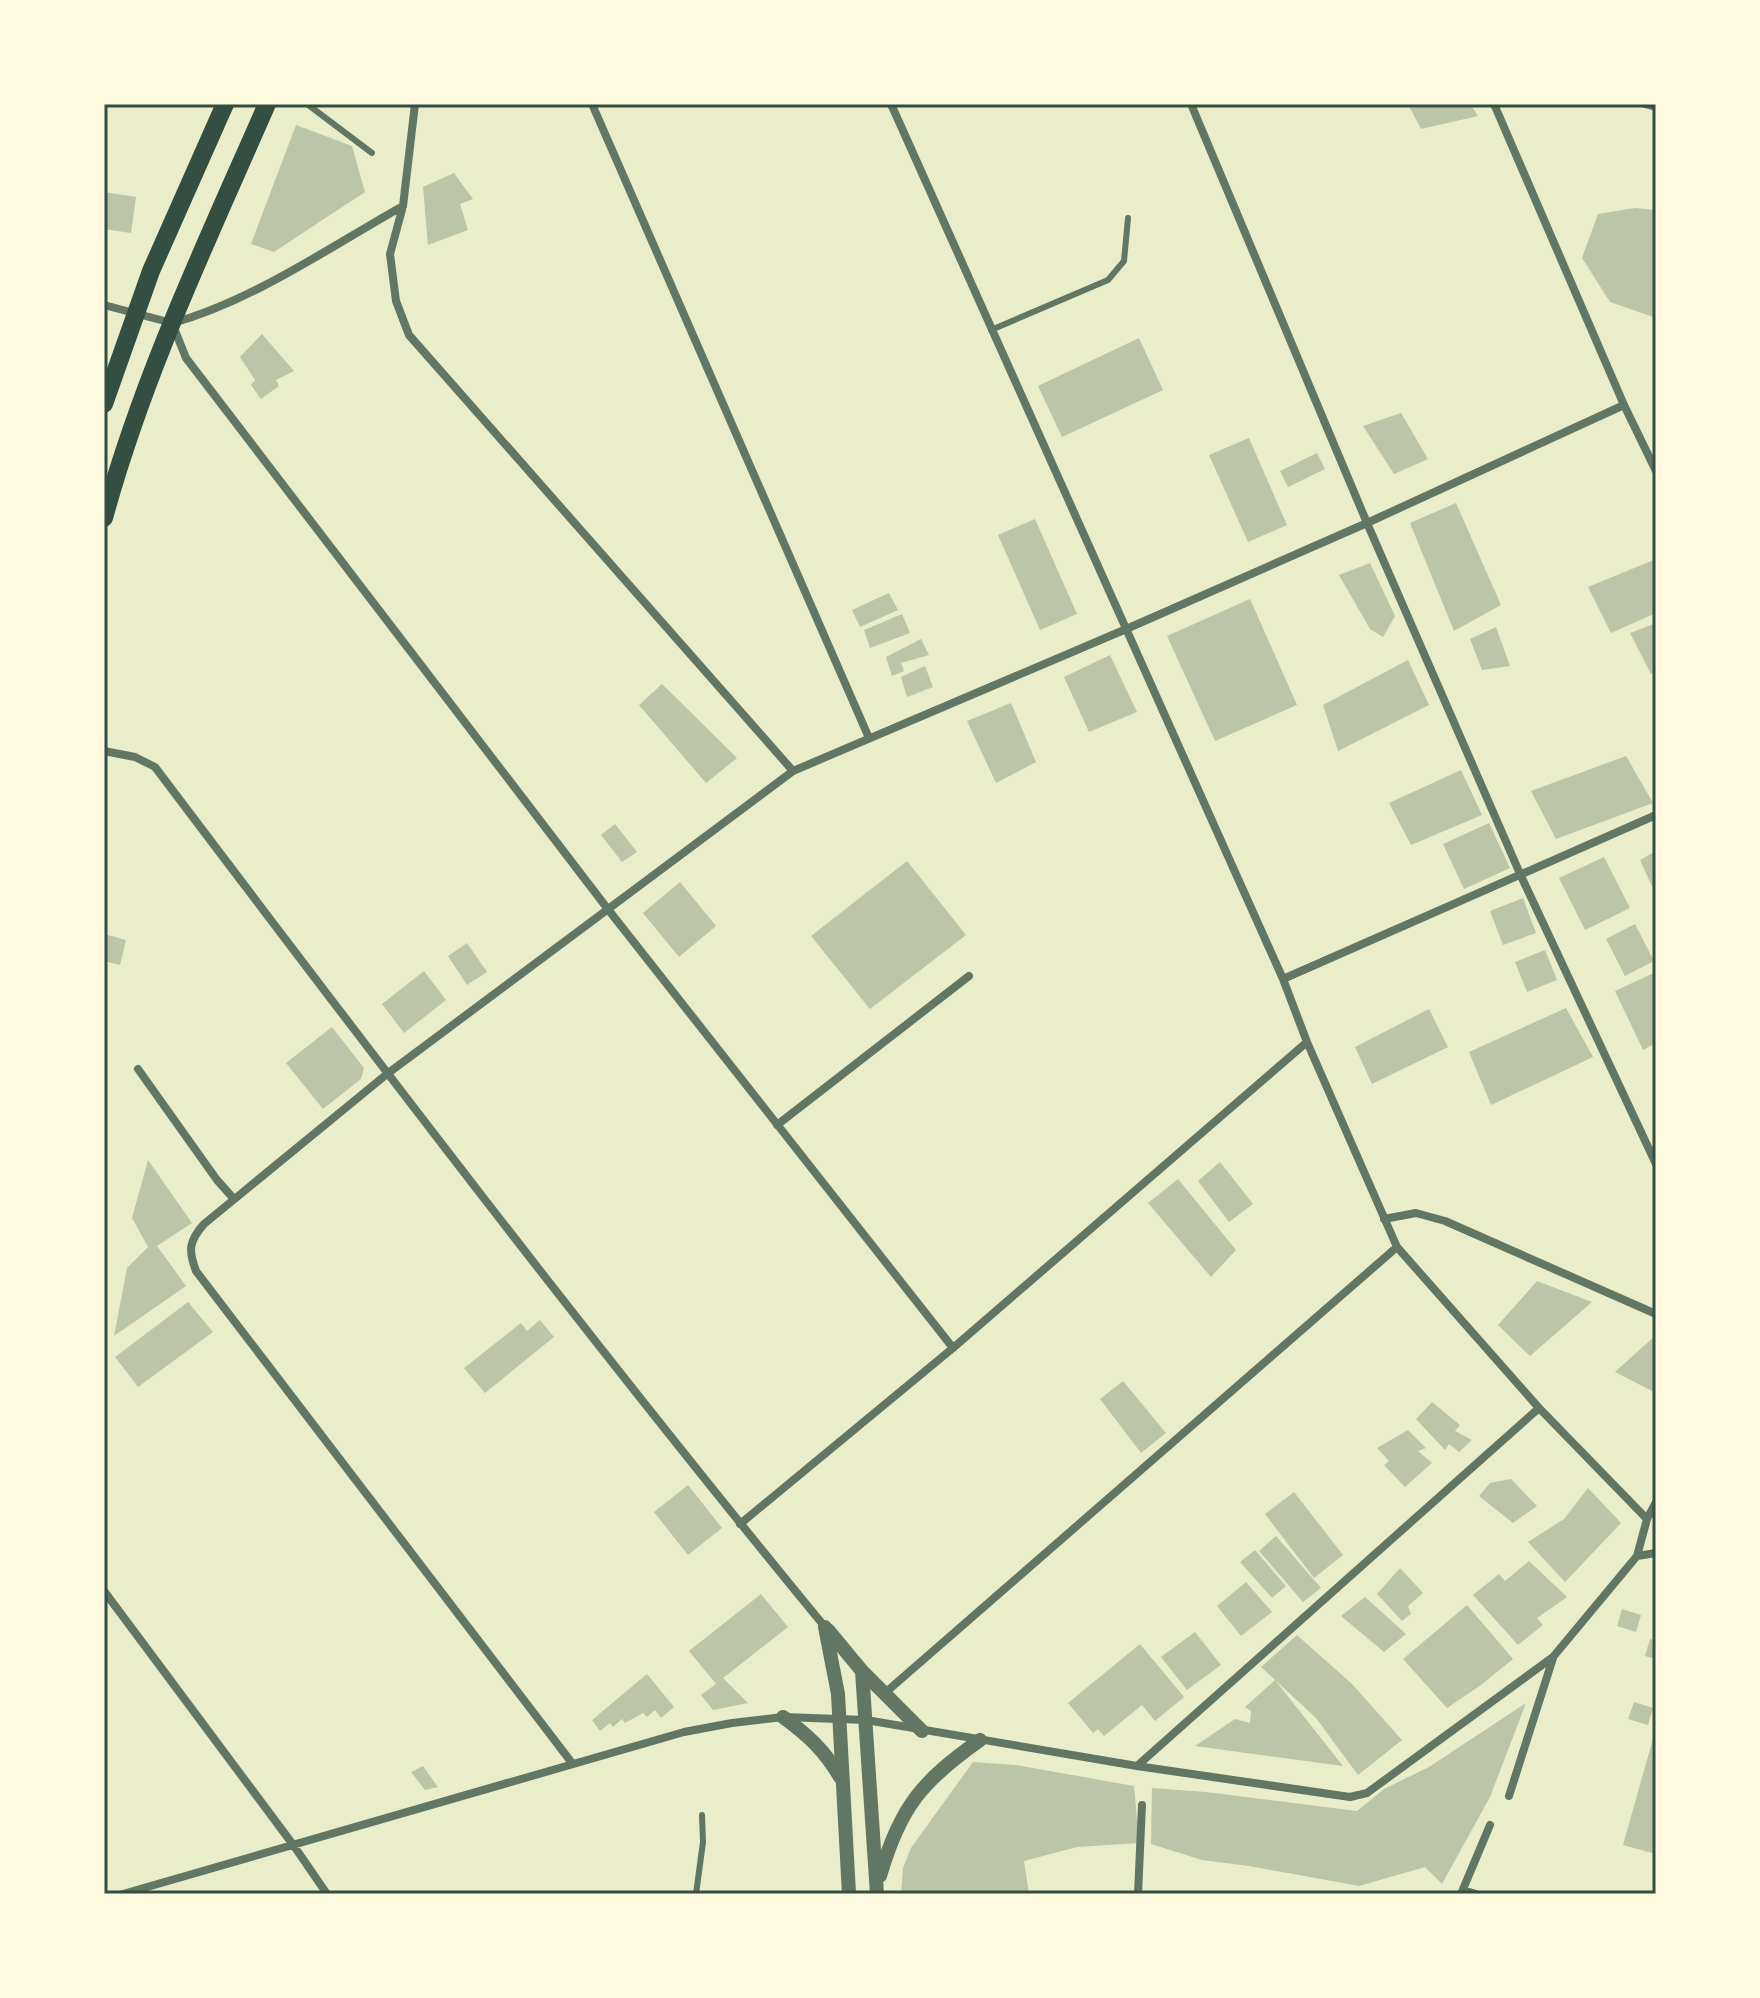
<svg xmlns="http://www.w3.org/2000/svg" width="1760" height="1998" viewBox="0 0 1760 1998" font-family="Rubik,sans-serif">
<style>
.building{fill:#bcc5a7}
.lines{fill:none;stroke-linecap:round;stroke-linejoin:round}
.service{stroke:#617663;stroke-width:6}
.minor{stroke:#617663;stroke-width:8}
.tertiary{stroke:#617663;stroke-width:14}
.primary{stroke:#344e41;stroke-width:18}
.neatline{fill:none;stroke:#344e41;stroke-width:3}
</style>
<rect width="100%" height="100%" fill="#e9edc9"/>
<path class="building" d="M1408,104h62l8,12 -57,13z
M296,125l56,21 13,46 -91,60 -23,-8z
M454,173l19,26 -13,5 8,26 -40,15 -5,-58z
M104,192l32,5 -5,36 -27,-4z
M1635,208l21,2v108l-46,-16 -28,-44 16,-44z
M262,334l32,37 -18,9 3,6 -18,13 -10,-14 4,-5 -15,-23z
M1139,338l24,52 -101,47 -24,-51z
M1401,413l27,46 -34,15 -31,-48z
M1249,438l38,87 -39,17 -39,-87z
M1317,453l8,16 -37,18 -8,-16z
M1456,503l45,102 -47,26 -44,-108z
M1035,519l42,95 -37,16 -42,-95z
M1656,559v54l-45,20 -23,-46z
M1370,563l25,53 -12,21 -13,-8 -31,-54z
M889,593l9,17 -38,17 -8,-17z
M1250,599l47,106 -82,36 -48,-105z
M902,614l8,19 -40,15 -6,-18z
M1656,623v49l-5,2 -21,-41z
M1496,627l14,39 -28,4 -12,-31z
M921,639l8,16 -28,8 3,8 -12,5 -6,-19z
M1110,655l27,57 -48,20 -25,-55z
M1408,660l21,45 -91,46 -15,-46z
M925,666l8,21 -26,10 -6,-20z
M662,684l75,74 -31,25 -67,-78z
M1011,703l25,59 -40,21 -29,-62z
M1626,756l27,47 -97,36 -25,-48z
M1461,770l21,45 -71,30 -22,-42z
M1489,823l21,45 -46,21 -21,-45z
M615,824l22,28 -15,10 -21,-27z
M1656,851v44l-16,-35z
M1604,857l26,51 -45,22 -26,-52z
M907,861l59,74 -96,74 -59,-73z
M680,882l36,44 -37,31 -36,-44z
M1523,898l13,35 -33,12 -13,-34z
M1635,924l19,37 -29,15 -19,-37z
M104,934l22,6 -6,25 -16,-4z
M467,943l20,29 -20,13 -19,-29z
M1545,950l12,30 -30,12 -12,-30z
M424,971l22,29 -42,33 -22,-29z
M1656,972v71l-13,7 -28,-59z
M1566,1008l27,49 -102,48 -22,-53z
M1429,1009l19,38 -76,37 -17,-37z
M332,1027l32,41 -3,11 -38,30 -37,-46z
M148,1160l44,63 -35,23 29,40 -72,50 13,-68 21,-21 -16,-29z
M1220,1162l33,42 -24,18 -31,-41z
M1178,1179l58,71 -25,27 -63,-74z
M1537,1281l55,21 -62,54 -32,-31z
M188,1302l25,30 -75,55 -23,-30z
M540,1320l14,17 -69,56 -21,-25 57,-45 6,8z
M1656,1335v58l-41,-21z
M1123,1381l43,52 -25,20 -41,-54z
M1432,1402l28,23 -5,6 17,9 -13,12 -10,-8 -4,6 -29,-31z
M1408,1430l18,18 -8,3 14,12 -27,24 -21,-22 5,-4 -12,-13z
M1511,1479l26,27 -24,17 -34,-27 11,-13z
M688,1485l34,43 -34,27 -34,-43z
M1588,1488l33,35 -56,59 -37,-40 36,-23z
M1294,1492l49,63 -29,23 -49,-64z
M1276,1536l45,52 -18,14 -44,-51z
M1255,1550l31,36 -14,12 -32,-36z
M1529,1561l38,36 -30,21 6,7 -25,20 -45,-50 26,-21 6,7z
M1400,1568l23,25 -15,13 3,8 -9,7 -25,-27z
M1246,1582l26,30 -31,24 -24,-30z
M761,1594l27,33 -65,51 25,25 -35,7 -12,-15 15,-11 -27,-33z
M1365,1597l41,37 -22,18 -43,-36z
M1467,1605l46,54 -32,26 -34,23 -44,-49z
M1622,1609l19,6 -5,17 -19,-6z
M1195,1632l26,33 -34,25 -26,-33z
M1297,1635l55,49 50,56 -44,35 -42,-57 -55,-51z
M1650,1639l6,2v18l-11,-3z
M1140,1644l44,53 -29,24 -13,-16 -38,31 -6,-7 -5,4 -25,-30z
M647,1674l27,33 -13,11 -6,-8 -8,7 -4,-4 -18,10 -3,-4 -9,8 -3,-4 -10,8 -8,-11z
M1275,1680l68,86 -148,-20 40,-27 15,4 1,-12 -6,-4z
M1634,1702l19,6 -5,17 -20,-6z
M1526,1703l-36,94 -48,87 -17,-17 -66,19 -110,-20 -47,-6 -51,-16 1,-56 54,4 151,19 27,-22 45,-22z
M1656,1728v126l-33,-9z
M973,1762l43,3 118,21 5,57 -62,4 -53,14 5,33h-128l2,-26 8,-20z
M423,1766l15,21 -13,3 -14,-18z"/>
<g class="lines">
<path class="service" d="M307,104l65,49
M991,330l117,-50 16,-19 4,-43
M696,1894l7,-52 -1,-27"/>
<path class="minor" d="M415,104l-12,102 -13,48 6,47 13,34 384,436
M592,104l277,634
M891,104l392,875 24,63 90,205 142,161 108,111
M1191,104l176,419 154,353 135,288
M1494,104l130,301 32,66
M1645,104l11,3
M104,305l68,18
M173,323c81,-23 157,-76 230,-117
M174,328l12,30 421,550 346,440
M104,751l31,6 20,10c219,290 439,579 670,860
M1283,979l373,-164
M138,1069l79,111 17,19
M777,1125l192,-149
M1384,1219l32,-6 29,8 211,93
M740,1524l213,-176 354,-306
M1637,1556l19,-3
M104,1591l190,255 33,48
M885,1693l512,-446
M572,1763l-376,-492c-8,-21 -7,-30 8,-47l183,-150 406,-303 331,-141 243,-107 257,-118
M1137,1766l402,-358
M1509,1796l44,-138
M1463,1890l13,4
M123,1894l561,-162 48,-9 51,-6 83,3 271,46 213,31 17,-4 186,-136 84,-101 10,-37 9,-17
M1138,1894l4,-89
M1461,1894l29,-69"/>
<path class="tertiary" d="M825,1627l13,67 11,200
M828,1630l34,41 60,60
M862,1671l15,223
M783,1717c25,18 42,34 57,60
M880,1876c20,-69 42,-95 100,-136"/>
<path class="primary" d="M104,404l47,-133 74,-167
M104,518c39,-143 104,-279 163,-414"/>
</g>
<rect width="1760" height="1998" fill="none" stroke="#fefae0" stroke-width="212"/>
<rect x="106" y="106" width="1548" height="1786" class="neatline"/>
</svg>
